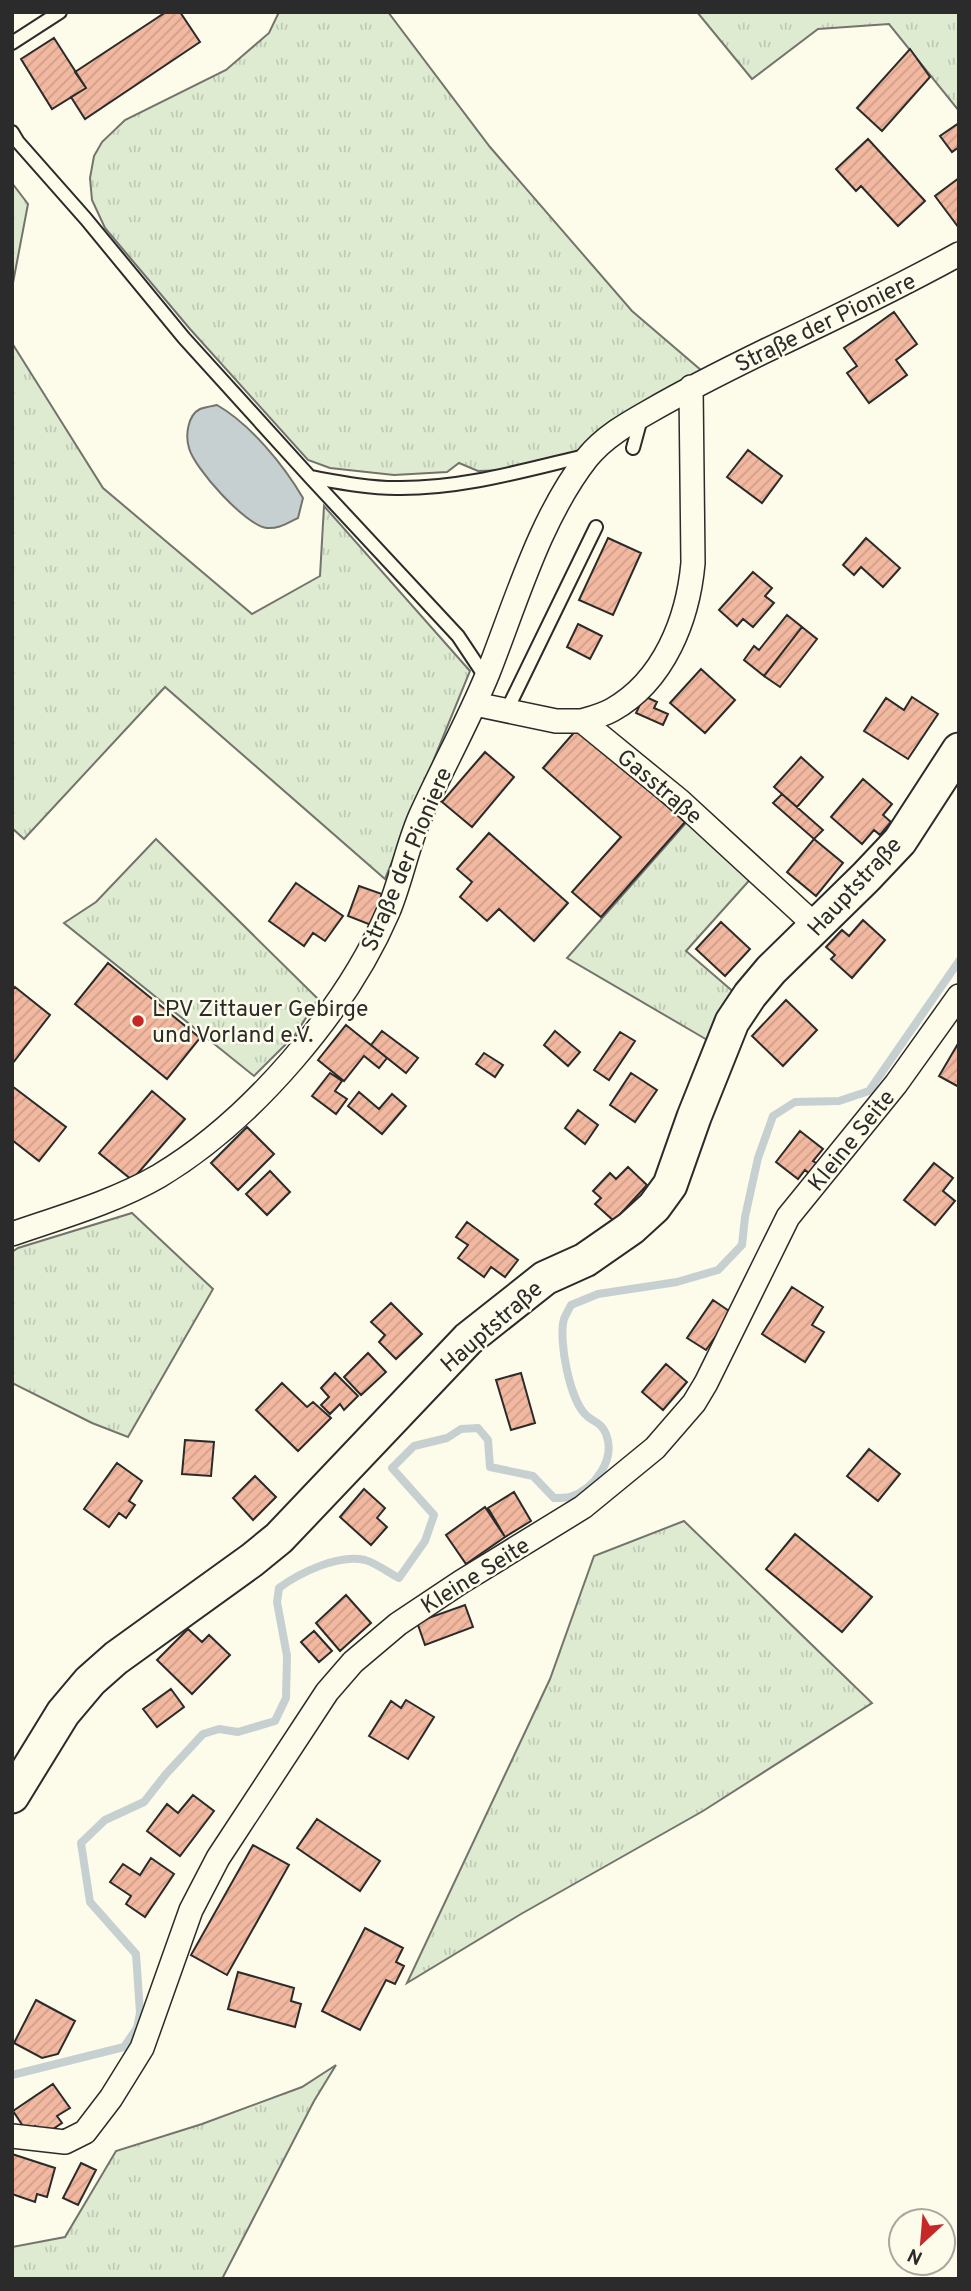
<svg xmlns="http://www.w3.org/2000/svg" width="971" height="2291" viewBox="0 0 971 2291" font-family="Overpass,sans-serif">
<style>
.grass{fill:url(#grass-tufts);stroke:#74746e;stroke-width:2}
.water{fill:#c7d0d0;stroke:#74746e;stroke-width:2}
.lines{fill:none;stroke-linecap:round;stroke-linejoin:round}
.stream{stroke:#c7d0d0;stroke-width:8}
.building{fill:url(#building-hatch);stroke:#2b2b2b;stroke-width:2}
.lane-casing{stroke:#2b2b2b;stroke-width:16}
.street-casing{stroke:#2b2b2b;stroke-width:26}
.secondary-casing{stroke:#2b2b2b;stroke-width:37}
.lane{stroke:#fdfbea;stroke-width:12}
.street{stroke:#fdfbea;stroke-width:23}
.secondary{stroke:#fdfbea;stroke-width:33}
.poi-dot{fill:#c62828;stroke:#fdfbea;stroke-width:2.5}
.labels{text-anchor:middle;stroke-width:5;stroke-linejoin:round;paint-order:stroke}
.street-label{font-size:23px;fill:#2b2b2b;stroke:#fdfbea}
.poi-label{font-size:23px;fill:#2b2b2b;stroke:#fdfbea;text-anchor:start}
</style>
<defs>
<pattern id="grass-tufts" width="24" height="20" patternUnits="userSpaceOnUse" patternTransform="scale(1.75)"><rect width="24" height="20" fill="#deebd1"/><path d="M3 7l-1-3M5 7V3M7 7l1-3M15 17l-1-3M17 17v-4M19 17l1-3" fill="none" stroke="#bfcab4"/></pattern>
<pattern id="building-hatch" width="6" height="6" patternUnits="userSpaceOnUse" patternTransform="scale(1.75)"><rect width="6" height="6" fill="#f2b8a0"/><path d="M-1 1l2-2M0 6l6-6M5 7l2-2" fill="none" stroke="#d09e8a"/></pattern>
</defs>
<rect width="100%" height="100%" fill="#fdfbea"/>
<path class="grass" d="M279,12h109l102,135 142,164 70,60 -118,80 -76,19 -30,1 -19,-8 -12,9 -53,3 -64,-7 -22,-8 -118,-131 -85,-101 -13,-28 -2,-22 4,-22 8,-14 23,-22 101,-50 43,-37z
M697,12h262v99l-70,-87 -71,5 -66,50z
M12,183l16,21 -16,84z
M12,343l91,145 149,126 68,-38 4,-70 146,165 -85,208 -220,-192 -141,152 -12,-11z
M692,816l63,58 -69,77 51,44 -28,46 -142,-83z
M156,839l162,160 -23,36 -41,41 -190,-153 32,-21z
M132,1213l81,76 -85,148 -36,-14 -80,-40v-131l6,-4z
M684,1521l188,182 -169,108 -182,103 -114,69 143,-304 44,-123z
M336,2065l-22,36 -92,178h-210v-32l53,-10 51,-86 86,-27 100,-37z"/>
<path class="water" d="M217,405c33,19 66,59 86,93l-5,20c-11,5 -19,11 -31,10 -21,-2 -73,-60 -78,-80 -4,-13 -1,-33 11,-39 5,-2 12,-3 17,-4z"/>
<g class="lines">
<path class="stream" d="M12,2075l112,-28 13,-19 3,-15 -4,-59 -46,-52 -9,-59 24,-23 39,-18 22,-28 37,-40 16,-5 19,3 37,-11 11,-23 1,-42 -10,-54 2,-14c20,-15 59,-34 86,-28 11,3 24,13 34,18l26,-37 9,-26 -42,-47 22,-22 33,-8 14,-9 17,-1 10,12 2,27 43,9 21,22c5,0 12,0 16,-1 25,-8 46,-38 36,-63 -5,-12 -11,-11 -19,-18 -17,-14 -29,-76 -23,-97 2,-5 5,-10 7,-14l27,-11 79,-12 41,-12 24,-25 3,-28 13,-59 15,-42 22,-14 44,-1 30,-10 90,-130"/>
</g>
<path class="building" d="M166,12h14l20,30 -115,77 -14,-22 15,-9 -11,-16z
M54,38l32,50 -34,21 -31,-50z
M910,49l20,28 -48,54 -25,-23z
M959,123v24l-7,5 -12,-16z
M868,139l57,62 -27,25 -37,-40 -5,5 -20,-22z
M959,178v50l-24,-32z
M894,312l23,32 -21,16 11,15 -38,28 -22,-30 10,-7 -13,-18z
M748,450l34,26 -20,27 -35,-26z
M608,538l33,15 -28,62 -34,-15z
M866,538l34,30 -17,19 -22,-20 -7,8 -11,-10z
M753,572l19,16 -7,8 9,7 -21,24 -10,-8 -6,7 -18,-16z
M787,615l15,12 -38,49 -20,-16 10,-14 5,4z
M578,624l24,12 -12,23 -23,-12z
M802,627l15,12 -37,48 -16,-11z
M701,669l34,31 -30,33 -35,-30z
M644,696l13,6 -3,6 14,6 -5,11 -27,-12z
M912,697l26,17 -30,45 -44,-28 22,-33 18,12z
M578,728l107,94 -84,95 -29,-25 49,-55 -78,-69z
M485,752l29,25 -42,50 -30,-25z
M801,757l22,20 -26,30 -23,-20z
M863,779l29,25 -9,11 8,7 -11,13 -6,-5 -12,14 -31,-27z
M782,794l41,36 -9,9 -41,-36z
M489,833l79,70 -34,38 -35,-32 -12,12 -27,-24 12,-15 -15,-13z
M814,839l29,24 -27,33 -29,-24z
M296,883l47,33 -18,25 -12,-8 -9,13 -35,-25z
M359,886l23,8 -11,31 -23,-9z
M863,920l22,20 -33,38 -21,-19 4,-4 -9,-8 16,-17 7,6z
M721,922l29,27 -25,27 -29,-27z
M108,963l92,75 -33,41 -92,-75z
M15,987l35,28 -38,49v-73z
M786,1000l31,30 -34,36 -31,-30z
M346,1025l41,33 -8,10 -15,-12 -20,25 -26,-21z
M382,1031l36,27 -12,15 -35,-28z
M555,1031l25,21 -12,14 -24,-21z
M620,1032l15,9 -26,39 -15,-10z
M959,1042v45l-20,-11z
M484,1053l19,12 -8,12 -19,-13z
M330,1073l12,8 -7,10 12,8 -11,15 -24,-18z
M631,1073l26,17 -22,32 -25,-17z
M12,1086l54,41 -27,34 -27,-21z
M152,1091l33,28 -53,61 -33,-27z
M359,1092l20,17 13,-15 14,12 -24,28 -34,-28z
M578,1110l20,15 -13,19 -20,-16z
M247,1127l27,27 -36,36 -27,-27z
M800,1131l23,18 -10,12 6,4 -8,10 -6,-5 -7,9 -22,-17z
M934,1163l19,15 -10,13 12,10 -20,24 -31,-25z
M628,1167l19,18 -33,36 -19,-17 6,-6 -8,-7 17,-18 6,6z
M270,1171l20,21 -23,23 -21,-21z
M467,1222l51,38 -13,17 -14,-10 -7,10 -26,-19 10,-13 -12,-8z
M792,1287l31,20 -11,18 12,7 -19,30 -43,-28z
M713,1300l19,13 -26,37 -19,-12z
M391,1303l31,31 -26,25 -17,-17 6,-7 -14,-13z
M368,1353l18,19 -25,23 -17,-18z
M666,1364l21,18 -24,28 -21,-18z
M335,1373l23,23 -14,14 -4,-6 -10,10 -9,-9 8,-8 -8,-9z
M521,1373l14,50 -24,7 -15,-50z
M282,1383l25,24 6,-5 18,16 -33,33 -42,-41z
M185,1440l29,2 -3,34 -29,-2z
M869,1449l31,25 -22,27 -31,-25z
M117,1463l25,18 -13,20 6,4 -9,13 -7,-5 -10,14 -25,-18z
M255,1476l21,21 -23,23 -20,-22z
M364,1489l21,19 -8,10 10,9 -16,18 -31,-28z
M514,1492l17,29 -26,16 -17,-29z
M485,1507l20,30 -39,27 -20,-29z
M795,1534l77,63 -30,35 -76,-63z
M346,1595l25,28 -31,28 -24,-28z
M465,1605l8,22 -48,18 -8,-23z
M188,1629l14,13 7,-7 21,20 -38,39 -35,-34z
M314,1631l18,20 -13,11 -18,-20z
M171,1689l13,18 -27,20 -14,-18z
M406,1700l28,17 -26,42 -39,-23 22,-35 10,7z
M193,1795l21,16 -34,45 -33,-25 20,-27 11,9z
M317,1819l63,42 -20,30 -63,-43z
M253,1845l36,20 -62,110 -36,-20z
M151,1858l23,16 -29,43 -19,-13 5,-8 -21,-14 13,-18 17,11z
M365,1928l38,20 -7,14 8,4 -9,18 -9,-4 -26,50 -38,-19z
M238,1972l56,16 -3,13 10,3 -6,23 -67,-18z
M36,2000l39,21 -17,33 -16,4 -28,-15z
M53,2084l17,24 -13,8 5,7 -21,14 -6,-11 -8,6 -14,-21z
M12,2154l43,14 -8,29 -10,-3 -2,8 -23,-8z
M81,2163l15,7 -18,35 -15,-7z"/>
<g class="lines">
<defs>
<path id="lane" d="M12,43l48,-31
M12,132l6,10 68,77 98,119 126,139 148,159 28,42
M633,448l9,-33
M310,477c28,5 57,11 86,11 66,1 129,-18 193,-33
M507,710l89,-183"/>
<path id="street" d="M475,704l81,17h26l98,80 137,126
M582,721c10,-3 21,-6 30,-11 52,-29 76,-91 81,-147l-2,-176
M12,1234c49,-17 102,-32 147,-58 92,-55 187,-166 229,-264 13,-31 19,-65 32,-95 22,-49 48,-95 68,-144 28,-71 52,-155 99,-215 17,-21 40,-34 63,-47 38,-22 76,-41 115,-60 66,-31 130,-62 194,-97
M12,2136l53,6 20,-10 26,-34 31,-50 49,-138 27,-52 109,-166 26,-30 45,-38 63,-42 122,-75 72,-59 39,-45 12,-20 82,-166 108,-133 63,-88"/>
<path id="secondary" d="M12,1796l51,-83 27,-32 26,-23 136,-98 27,-22 189,-199 77,-61 40,-18 46,-32 23,-21 16,-22 24,-68 38,-95 18,-27 21,-25 95,-93 34,-36 59,-91"/>
</defs>
<use href="#lane" class="lane-casing"/>
<use href="#street" class="street-casing"/>
<use href="#secondary" class="secondary-casing"/>
<use href="#lane" class="lane"/>
<use href="#street" class="street"/>
<use href="#secondary" class="secondary"/>
</g>
<circle class="poi-dot" cx="138" cy="1021" r="7"/>
<g class="labels">
<g class="street-label">
<text transform="translate(825 322) rotate(-26)" y="8">Straße der Pioniere</text>
<text transform="translate(660 786) rotate(40)" y="8">Gasstraße</text>
<text transform="translate(406 859) rotate(-67)" y="8">Straße der Pioniere</text>
<text transform="translate(854 886) rotate(-47)" y="8">Hauptstraße</text>
<text transform="translate(851 1140) rotate(-51)" y="8">Kleine Seite</text>
<text transform="translate(491 1326) rotate(-41)" y="8">Hauptstraße</text>
<text transform="translate(475 1575) rotate(-32)" y="8">Kleine Seite</text>
</g>
<g class="poi-label">
<text x="152" y="1016">LPV Zittauer Gebirge<tspan x="152" dy="26">und Vorland e.V.</tspan></text>
</g>
</g>
<rect width="971" height="2291" fill="none" stroke="#2b2b2b" stroke-width="28"/>
<g transform="translate(922 2242) rotate(206)"><circle r="33" fill="#fdfbea" stroke="#a9a89e" stroke-width="2"/>
<path d="M0-5L12 26L0 18L-12 26Z" fill="#c62828"/>
<text y="-10" font-size="19" font-weight="bold" text-anchor="middle" fill="#2b2b2b">N</text>
</g>
</svg>
